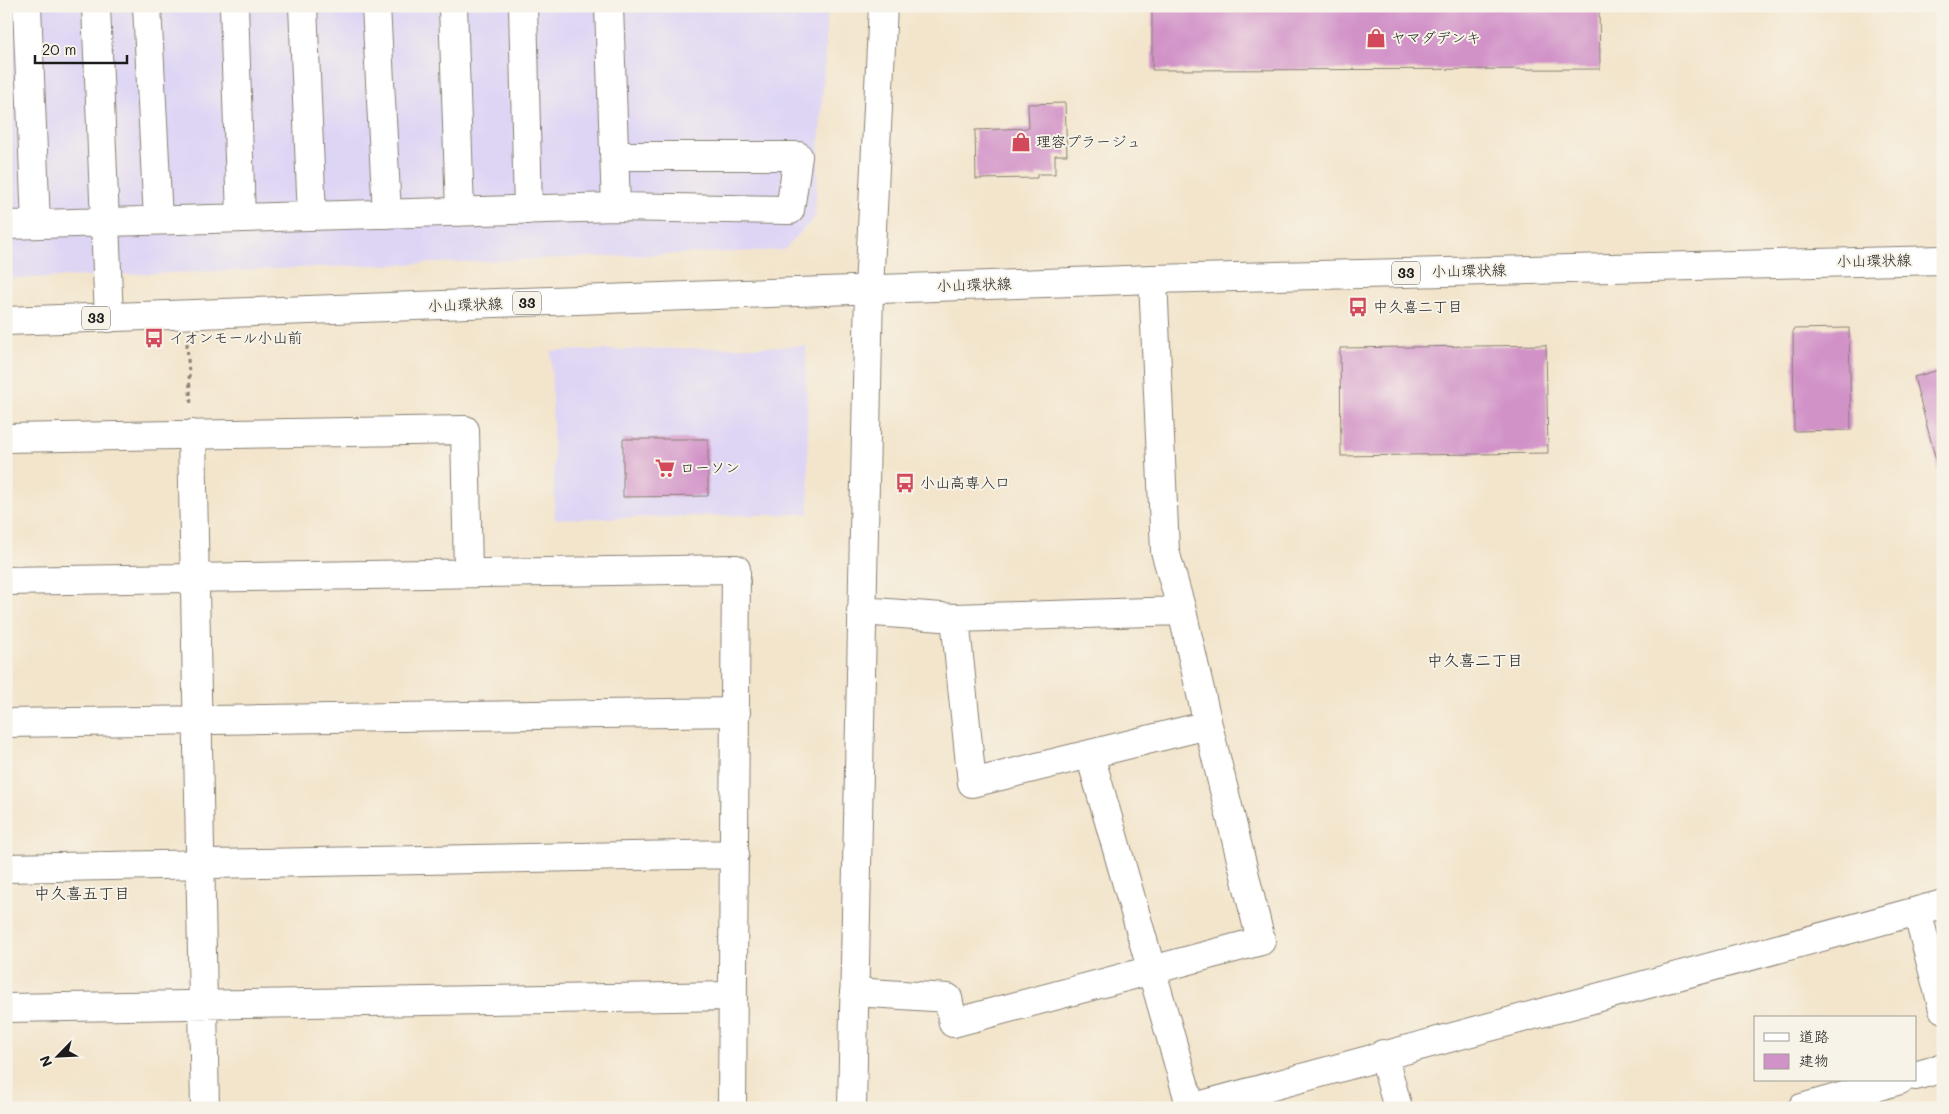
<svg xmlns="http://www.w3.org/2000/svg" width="1949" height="1114" viewBox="0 0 1949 1114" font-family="Mali,'Klee One',sans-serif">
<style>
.built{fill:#ded5f5}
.building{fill:#d192c8}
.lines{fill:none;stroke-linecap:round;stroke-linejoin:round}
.minor-casing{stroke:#888074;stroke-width:30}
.major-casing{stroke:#888074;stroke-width:30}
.path{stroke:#888074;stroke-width:3;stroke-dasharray:4 4;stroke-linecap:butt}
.minor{stroke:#fff;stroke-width:28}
.major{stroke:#fff;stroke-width:28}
.labels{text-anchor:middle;stroke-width:4;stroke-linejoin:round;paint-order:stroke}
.shield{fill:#f7f3e8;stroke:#5e5c59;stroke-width:1}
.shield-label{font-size:14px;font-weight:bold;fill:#1c1c1c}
.poi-label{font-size:15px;fill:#1c1c1c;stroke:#f7f3e8;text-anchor:start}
.street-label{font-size:15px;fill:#1c1c1c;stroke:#f7f3e8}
.neighbourhood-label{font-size:16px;fill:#1c1c1c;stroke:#f7f3e8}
</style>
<rect width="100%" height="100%" fill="#f7f3e8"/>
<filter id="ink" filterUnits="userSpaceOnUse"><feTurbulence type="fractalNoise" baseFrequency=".02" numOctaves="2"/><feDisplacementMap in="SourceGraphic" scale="10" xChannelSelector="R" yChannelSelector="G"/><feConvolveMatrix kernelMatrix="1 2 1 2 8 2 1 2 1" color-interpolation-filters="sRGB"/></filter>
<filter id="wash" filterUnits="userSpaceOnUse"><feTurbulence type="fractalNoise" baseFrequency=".0096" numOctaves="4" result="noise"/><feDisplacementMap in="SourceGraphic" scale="20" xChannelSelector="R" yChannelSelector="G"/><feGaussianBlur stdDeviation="1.12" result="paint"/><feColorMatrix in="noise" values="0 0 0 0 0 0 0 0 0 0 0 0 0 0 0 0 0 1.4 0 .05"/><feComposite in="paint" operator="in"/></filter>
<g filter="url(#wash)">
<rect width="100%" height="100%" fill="#f3e5cc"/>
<path class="built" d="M6,6h822l-13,211 -31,33 -778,29z
M806,346l3,168 -254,5 -4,-168z"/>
<g id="blocks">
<path class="building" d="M1152,6h447l1,63 -448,1z
M1065,103l2,52h-12v19h-18v4l-61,1 -1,-49 54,-2 -1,-24z
M1849,328l2,102 -57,1 -1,-102z
M1546,345l2,108 -207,3 -1,-108z
M1943,369v114h-1l-28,-106z
M623,439h85v57l-85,1z"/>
</g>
</g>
<g filter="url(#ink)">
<use href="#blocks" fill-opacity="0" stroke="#888074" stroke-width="1"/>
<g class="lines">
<defs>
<path id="minor" d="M27,6l9,218
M96,6l13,312
M147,6l11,214
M234,6l7,212
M303,6l9,210
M376,6l11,208
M453,6l7,206
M523,6l5,204
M614,156h184l-8,54 -174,-3
M6,225l610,-18 -7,-201
M1153,279l12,272 17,60 26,114
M192,434l13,674
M6,438l459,-8 3,142
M6,581l730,-12 -4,539
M955,618l227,-7
M6,723l730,-11
M1090,755l101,353
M6,868l729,-14
M1917,911l26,98
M854,992l94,6 5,25 308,-82 -53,-216 -236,58 -17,-165 -94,-7
M6,1008l727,-12
M1383,1054l15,54
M1915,1076l28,-8
M852,1108l17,-819 14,-283
M1191,1108l752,-204
M1802,1108l98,-28"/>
<path id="major" d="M6,321l1147,-42 790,-19"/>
</defs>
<use href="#minor" class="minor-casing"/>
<use href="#major" class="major-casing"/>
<path class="path" d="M187,343l4,63"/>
<use href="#minor" class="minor"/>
<use href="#major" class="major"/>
</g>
</g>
<defs>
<symbol id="shop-bare" viewBox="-9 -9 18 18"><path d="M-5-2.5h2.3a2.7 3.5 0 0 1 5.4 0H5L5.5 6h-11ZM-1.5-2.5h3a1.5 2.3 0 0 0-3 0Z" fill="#d1495b" stroke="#f7f3e8" stroke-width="2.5" paint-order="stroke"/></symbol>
<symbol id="bus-bare" viewBox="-9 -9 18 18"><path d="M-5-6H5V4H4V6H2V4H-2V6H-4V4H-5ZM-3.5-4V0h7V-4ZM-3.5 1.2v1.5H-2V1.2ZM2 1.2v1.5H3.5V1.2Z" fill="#d1495b" stroke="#f7f3e8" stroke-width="2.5" paint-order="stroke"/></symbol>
<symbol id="supermarket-bare" viewBox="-9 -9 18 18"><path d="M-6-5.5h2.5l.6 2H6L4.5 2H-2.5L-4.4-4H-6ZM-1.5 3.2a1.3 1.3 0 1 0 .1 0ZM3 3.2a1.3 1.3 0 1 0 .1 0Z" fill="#d1495b" stroke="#f7f3e8" stroke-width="2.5" paint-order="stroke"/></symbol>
</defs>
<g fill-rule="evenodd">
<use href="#shop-bare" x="1362" y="24" width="28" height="28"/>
<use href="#shop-bare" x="1007" y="128" width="28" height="28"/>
<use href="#bus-bare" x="1344" y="293" width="28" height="28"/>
<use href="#bus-bare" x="140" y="324" width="28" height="28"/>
<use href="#supermarket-bare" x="651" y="454" width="28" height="28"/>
<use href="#bus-bare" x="891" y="469" width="28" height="28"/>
</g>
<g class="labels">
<g class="shield">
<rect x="1392" y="261.5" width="28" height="23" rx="4"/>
<rect x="513" y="291.5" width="28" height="23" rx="4"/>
<rect x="82" y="306.5" width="28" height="23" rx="4"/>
</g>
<g class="shield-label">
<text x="1406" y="278">33</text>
<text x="527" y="308">33</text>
<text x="96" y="323">33</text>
</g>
<g class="poi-label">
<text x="1391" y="43">ヤマダデンキ</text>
<text x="1036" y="147">理容プラージュ</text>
<text x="1373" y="312">中久喜二丁目</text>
<text x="169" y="343">イオンモール小山前</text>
<text x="680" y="473">ローソン</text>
<text x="920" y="488">小山高専入口</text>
</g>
<g class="street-label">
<text transform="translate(1874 261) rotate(-1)" y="5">小山環状線</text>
<text transform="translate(1469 271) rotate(-1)" y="5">小山環状線</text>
<text transform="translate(974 285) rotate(-2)" y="5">小山環状線</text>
<text transform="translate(465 305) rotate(-2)" y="5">小山環状線</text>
</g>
<g class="neighbourhood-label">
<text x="1475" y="666">中久喜二丁目</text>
<text x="82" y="899">中久喜五丁目</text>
</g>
</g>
<rect width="1949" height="1114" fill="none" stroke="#f7f3e8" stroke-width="25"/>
<rect x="1754" y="1016" width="162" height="65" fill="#f7f3e8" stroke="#9f9d96"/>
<rect x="1764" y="1033" width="25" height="8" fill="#ffffff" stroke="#9f9d96"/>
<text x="1799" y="1042" font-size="15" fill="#1c1c1c">道路</text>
<rect x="1764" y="1054" width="25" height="15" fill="#d192c8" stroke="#9f9d96"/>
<text x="1799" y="1066" font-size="15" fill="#1c1c1c">建物</text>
<g transform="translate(58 1056) rotate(246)" stroke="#f7f3e8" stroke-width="4" paint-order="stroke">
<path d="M0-4L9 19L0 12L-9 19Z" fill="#1c1c1c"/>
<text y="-8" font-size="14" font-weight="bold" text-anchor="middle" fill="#1c1c1c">N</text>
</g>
<path d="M35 55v8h92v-8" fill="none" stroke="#1c1c1c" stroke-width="2.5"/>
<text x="42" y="55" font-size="15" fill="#1c1c1c" stroke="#f7f3e8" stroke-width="4" paint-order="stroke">20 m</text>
</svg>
